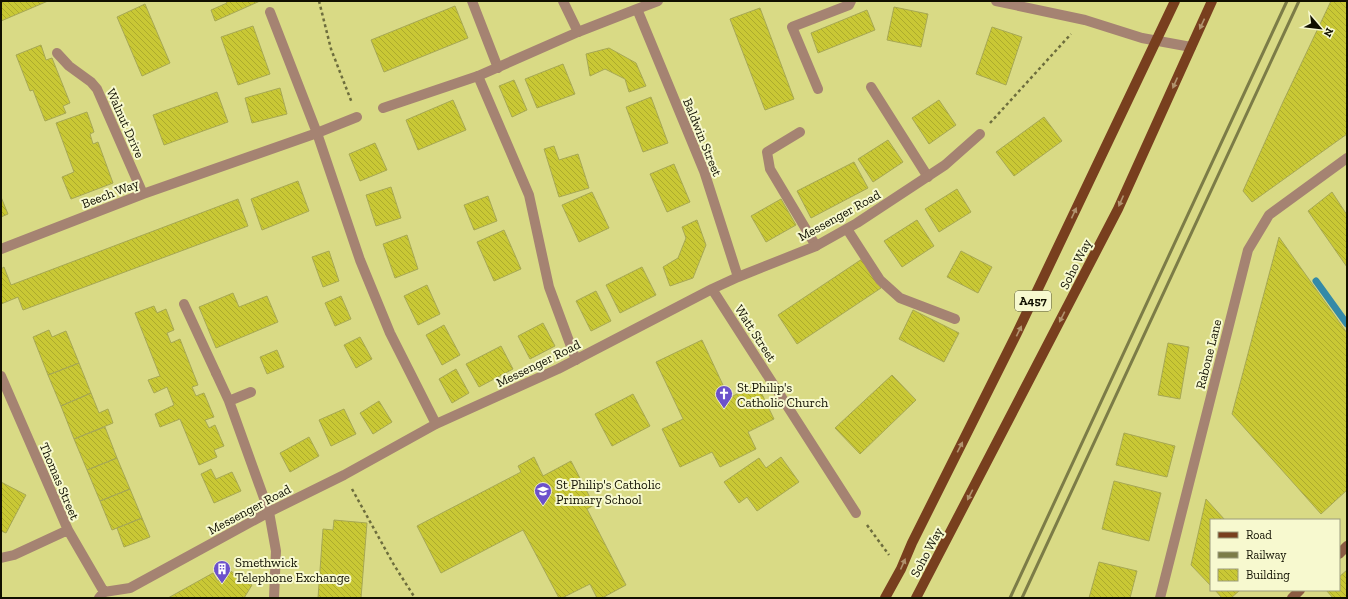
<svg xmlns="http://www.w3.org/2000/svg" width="1348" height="599" viewBox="0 0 1348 599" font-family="'Zilla Slab',serif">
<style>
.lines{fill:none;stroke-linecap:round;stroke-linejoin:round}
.stream{stroke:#348aa7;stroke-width:7}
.building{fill:url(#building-back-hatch);stroke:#a7a854}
.path{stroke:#6d6d3d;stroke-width:2.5;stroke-dasharray:3 3;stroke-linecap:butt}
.lane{stroke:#a58372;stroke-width:10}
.street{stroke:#a58372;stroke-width:10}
.secondary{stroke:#8b5c43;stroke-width:10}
.primary{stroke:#783f1e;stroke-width:10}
.rail{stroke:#7c7c47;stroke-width:3}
.oneway{fill:#b1936e}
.labels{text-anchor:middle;stroke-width:4;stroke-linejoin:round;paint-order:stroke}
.shield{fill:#f7f9cf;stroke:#56563e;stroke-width:1}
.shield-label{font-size:12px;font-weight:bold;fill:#111000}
.street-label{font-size:13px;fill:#111000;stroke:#f7f9cf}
.poi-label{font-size:13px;fill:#111000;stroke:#f7f9cf;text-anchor:start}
</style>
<defs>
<pattern id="building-back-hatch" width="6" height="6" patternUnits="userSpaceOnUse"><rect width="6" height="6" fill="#c9c835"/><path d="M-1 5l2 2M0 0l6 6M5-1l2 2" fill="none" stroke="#acab2d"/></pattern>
</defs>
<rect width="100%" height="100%" fill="#d9da85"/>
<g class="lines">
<path class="stream" d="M1316,281l31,43"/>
</g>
<path class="building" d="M1,1h47l-47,20z
M226,1h34l-45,20 -4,-11 16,-7z
M1331,1h16v133l-95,68 -9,-11 40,-89z
M145,4l25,59 -28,13 -25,-59z
M455,6l13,32 -84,34 -13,-32z
M894,7l34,7 -7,33 -34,-7z
M760,8l34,91 -29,11 -35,-91z
M867,10l8,20 -57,23 -7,-20z
M253,26l17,48 -32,11 -17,-48z
M992,27l30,10 -16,48 -30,-11z
M41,45l5,15 6,-2 18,45 -7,3 3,7 -21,8 -12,-31 -3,1 -14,-36z
M609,48l27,15 10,23 -17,6 -4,-13 -20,-10 -15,7 -4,-22z
M563,64l12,30 -38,14 -12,-29z
M514,80l13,30 -15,7 -13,-31z
M280,88l7,26 -35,9 -7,-25z
M217,92l11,30 -64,23 -11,-30z
M651,97l17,46 -25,9 -17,-45z
M453,100l13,30 -48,20 -12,-30z
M939,100l17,25 -27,19 -17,-26z
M87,112l7,20 -4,2 3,10 5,-2 15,41 -42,16 -9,-22 12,-5 -18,-49z
M1044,117l18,24 -48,35 -18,-24z
M888,140l15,22 -30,20 -15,-23z
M375,143l12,27 -27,11 -11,-27z
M554,146l5,14 19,-6 11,34 -30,9 -15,-48z
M854,162l14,26 -57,30 -14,-27z
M674,164l16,38 -23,10 -17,-38z
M298,181l11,30 -47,19 -11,-31z
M391,187l10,31 -25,8 -10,-31z
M957,189l14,23 -32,20 -14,-23z
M592,192l17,36 -30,14 -17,-37z
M1332,192l15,23v52l-39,-56z
M488,196l9,25 -23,9 -10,-25z
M1,197l7,17 -7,3z
M238,199l10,27 -225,84 -5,-13 -17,7v-35l3,-2 7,18z
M781,199l15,26 -30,17 -15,-26z
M697,220l9,25 -13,33 -23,8 -7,-19 15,-9 8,-20 -4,-11z
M917,220l17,26 -32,21 -18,-26z
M504,230l17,39 -27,12 -17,-39z
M407,235l11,34 -23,9 -12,-34z
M1279,237l68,96v157l-26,24 -89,-100z
M329,251l10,30 -16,6 -11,-30z
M961,251l31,16 -14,26 -31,-16z
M862,259l19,29 -84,56 -19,-29z
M642,267l14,28 -36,18 -14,-28z
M427,285l13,29 -22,11 -14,-29z
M596,291l15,30 -20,10 -15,-30z
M233,293l6,14 28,-11 11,26 -62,26 -17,-41z
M341,296l10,23 -16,7 -10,-23z
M154,306l3,7 9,-4 8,21 -7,3 4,10 9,-4 18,46 -6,2 4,9 8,-3 10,24 -9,3 4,8 6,-3 9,21 -10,4 3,7 -18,8 -19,-46 -20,8 -5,-13 19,-9 -7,-18 -13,6 -6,-13 12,-4 -25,-63z
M913,310l46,23 -15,29 -45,-23z
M543,323l12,23 -25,13 -12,-23z
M444,325l16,30 -18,10 -16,-30z
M49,330l3,7 14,-6 13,32 -31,12 -15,-38z
M360,337l12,22 -16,9 -12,-23z
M702,340l27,58 28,-14 17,35 -26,13 8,17 -36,18 -8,-15 -32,15 -18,-38 21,-10 -27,-57z
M1168,343l21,4 -9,52 -22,-4z
M501,346l12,23 -34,18 -13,-23z
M277,350l7,17 -17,7 -7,-17z
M79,363l12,30 -30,13 -13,-31z
M456,369l13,24 -17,10 -13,-24z
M892,375l24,25 -56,54 -25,-26z
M91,393l8,20 9,-4 5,14 -39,16 -13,-33z
M633,394l17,32 -38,20 -17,-32z
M379,401l13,21 -19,12 -13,-21z
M344,409l12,25 -25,12 -12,-26z
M105,427l12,31 -30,12 -13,-31z
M1124,433l51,13 -8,31 -51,-12z
M309,437l10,19 -29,16 -10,-19z
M534,457l9,19 28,-15 23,44 -7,4 39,76 -24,13h-5l-7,-14 -28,14h-3l-36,-68 -82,43 -24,-47 104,-54 -3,-6z
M781,457l18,25 -42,29 -10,-14 -8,6 -15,-21 35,-24 7,10z
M117,458l13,31 -30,12 -13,-31z
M211,469l5,10 16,-7 9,19 -27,12 -13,-29z
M1114,481l47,12 -12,48 -47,-12z
M1,482l25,13 -20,38 -5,-2z
M130,489l12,29 -30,12 -12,-29z
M1206,499l19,21h-14v66l-20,-21z
M142,518l8,19 -26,10 -7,-19z
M334,520l33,3 -6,75h-43l5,-69 10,1z
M1099,562l38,9 -7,27h-41z
M229,570l23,15 -8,13h-76l45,-25 4,7 4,2z
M1347,570v28h-14l-7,-8h13v-13z
M1215,590h25l-9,8h-9z"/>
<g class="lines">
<path class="path" d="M319,1l12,48 21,54
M990,123l81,-89
M352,489l42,76 21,33
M867,525l22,30"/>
<path class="lane" d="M472,1l26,67
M563,1l15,31
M478,76l51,119 20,92 27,73
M871,87l57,90
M818,89l-26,-62 57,-22 2,-4
M800,132l-33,20 3,17 46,77
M184,304l32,69"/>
<path class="street" d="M658,1l-21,8 67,162 34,106
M996,1l89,19 57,18 49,9
M270,12l47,121 43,127 30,73 46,91
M57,53l12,13 22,16 6,7 46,105
M383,108l95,-32 100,-44 59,-23
M847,229l33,51 20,18 55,21
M1,249l142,-55 174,-61 40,-16
M712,289l144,224
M216,373l13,28 40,111 7,39 -2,47
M1,376l67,154 36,62
M229,401l22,-9
M1,558l13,-3 54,-25
M99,598l5,-6 26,-4 139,-76 75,-37 92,-51 122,-55 154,-80 26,-12 78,-31 41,-23 88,-58 35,-31
M1160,598l88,-348 21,-35 78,-57"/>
<path class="secondary" d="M1339,554l8,-8
M1292,598l8,-8"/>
<path class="primary" d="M885,598l16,-29 11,-26 105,-210 158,-332
M916,598l202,-389 94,-208"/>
<path class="rail" d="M1010,598l277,-597
M1022,598l277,-597"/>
</g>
<defs><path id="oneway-solid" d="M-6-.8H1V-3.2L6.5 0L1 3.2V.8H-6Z"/></defs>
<g class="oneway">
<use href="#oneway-solid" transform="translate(1202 24) rotate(115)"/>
<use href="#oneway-solid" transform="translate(1175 83) rotate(114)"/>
<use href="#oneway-solid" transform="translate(1121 201) rotate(114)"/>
<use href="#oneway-solid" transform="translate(1074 213) rotate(-65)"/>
<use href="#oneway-solid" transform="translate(1062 317) rotate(117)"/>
<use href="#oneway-solid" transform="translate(1019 331) rotate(-64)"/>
<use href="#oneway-solid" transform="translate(960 447) rotate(-63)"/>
<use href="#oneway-solid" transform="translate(970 495) rotate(117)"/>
<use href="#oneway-solid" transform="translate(903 564) rotate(-66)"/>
</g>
<defs>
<symbol id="church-pin" viewBox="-11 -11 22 30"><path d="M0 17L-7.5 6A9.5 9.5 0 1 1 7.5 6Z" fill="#6c51cb" stroke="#f7f9cf"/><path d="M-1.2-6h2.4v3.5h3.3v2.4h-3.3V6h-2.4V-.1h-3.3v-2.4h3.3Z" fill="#fff"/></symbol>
<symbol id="school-pin" viewBox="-11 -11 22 30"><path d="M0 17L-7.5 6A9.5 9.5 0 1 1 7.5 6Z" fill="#6c51cb" stroke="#f7f9cf"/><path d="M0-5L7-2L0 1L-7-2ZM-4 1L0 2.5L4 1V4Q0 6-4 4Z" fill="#fff"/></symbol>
<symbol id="building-pin" viewBox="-11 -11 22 30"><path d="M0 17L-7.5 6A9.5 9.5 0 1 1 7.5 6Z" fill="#6c51cb" stroke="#f7f9cf"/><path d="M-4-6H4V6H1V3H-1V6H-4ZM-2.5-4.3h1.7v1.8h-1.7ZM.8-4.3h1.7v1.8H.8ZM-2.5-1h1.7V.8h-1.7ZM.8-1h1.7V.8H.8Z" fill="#fff"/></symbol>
</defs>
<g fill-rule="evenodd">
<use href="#church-pin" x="714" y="384" width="20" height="27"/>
<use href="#school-pin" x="533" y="481" width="20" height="27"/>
<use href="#building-pin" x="212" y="559" width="20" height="27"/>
</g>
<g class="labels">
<rect class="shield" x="1015" y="291" width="36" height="20" rx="3"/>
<g class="shield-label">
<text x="1033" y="305">A457</text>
</g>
<g class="street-label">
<text transform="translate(126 123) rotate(66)" y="5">Walnut Drive</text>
<text transform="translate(703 137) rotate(68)" y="5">Baldwin Street</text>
<text transform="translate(110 193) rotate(-21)" y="5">Beech Way</text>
<text transform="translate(839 215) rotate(-29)" y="5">Messenger Road</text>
<text transform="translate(1075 264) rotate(-63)" y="5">Soho Way</text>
<text transform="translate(756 333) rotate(57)" y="5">Watt Street</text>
<text transform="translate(1208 354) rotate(-76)" y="5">Rabone Lane</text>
<text transform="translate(538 363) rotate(-26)" y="5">Messenger Road</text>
<text transform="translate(60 481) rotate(67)" y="5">Thomas Street</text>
<text transform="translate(249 509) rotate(-28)" y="5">Messenger Road</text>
<text transform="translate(926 552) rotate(-62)" y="5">Soho Way</text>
</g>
<g class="poi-label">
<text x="737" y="392">St.Philip's<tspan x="737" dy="15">Catholic Church</tspan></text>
<text x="556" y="489">St Philip's Catholic<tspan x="556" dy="15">Primary School</tspan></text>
<text x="235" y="567">Smethwick<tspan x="235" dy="15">Telephone Exchange</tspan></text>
</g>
</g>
<rect width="1348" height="599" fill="none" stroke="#111000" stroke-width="4"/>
<rect x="1210" y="519" width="130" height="72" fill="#f7f9cf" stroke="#9b9c7c"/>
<rect x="1218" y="532" width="20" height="6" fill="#783f1e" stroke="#9b9c7c"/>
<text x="1246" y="539" font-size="12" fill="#111000">Road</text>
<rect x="1218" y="552" width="20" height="6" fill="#7c7c47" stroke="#9b9c7c"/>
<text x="1246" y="559" font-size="12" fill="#111000">Railway</text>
<rect x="1218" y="569" width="20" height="12" fill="url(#building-back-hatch)" stroke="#9b9c7c"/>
<text x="1246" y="579" font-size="12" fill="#111000">Building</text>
<g transform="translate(1320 28) rotate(118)" stroke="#f7f9cf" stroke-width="3" paint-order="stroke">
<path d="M0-3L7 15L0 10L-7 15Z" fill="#111000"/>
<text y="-6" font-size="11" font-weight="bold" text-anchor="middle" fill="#111000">N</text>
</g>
</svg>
